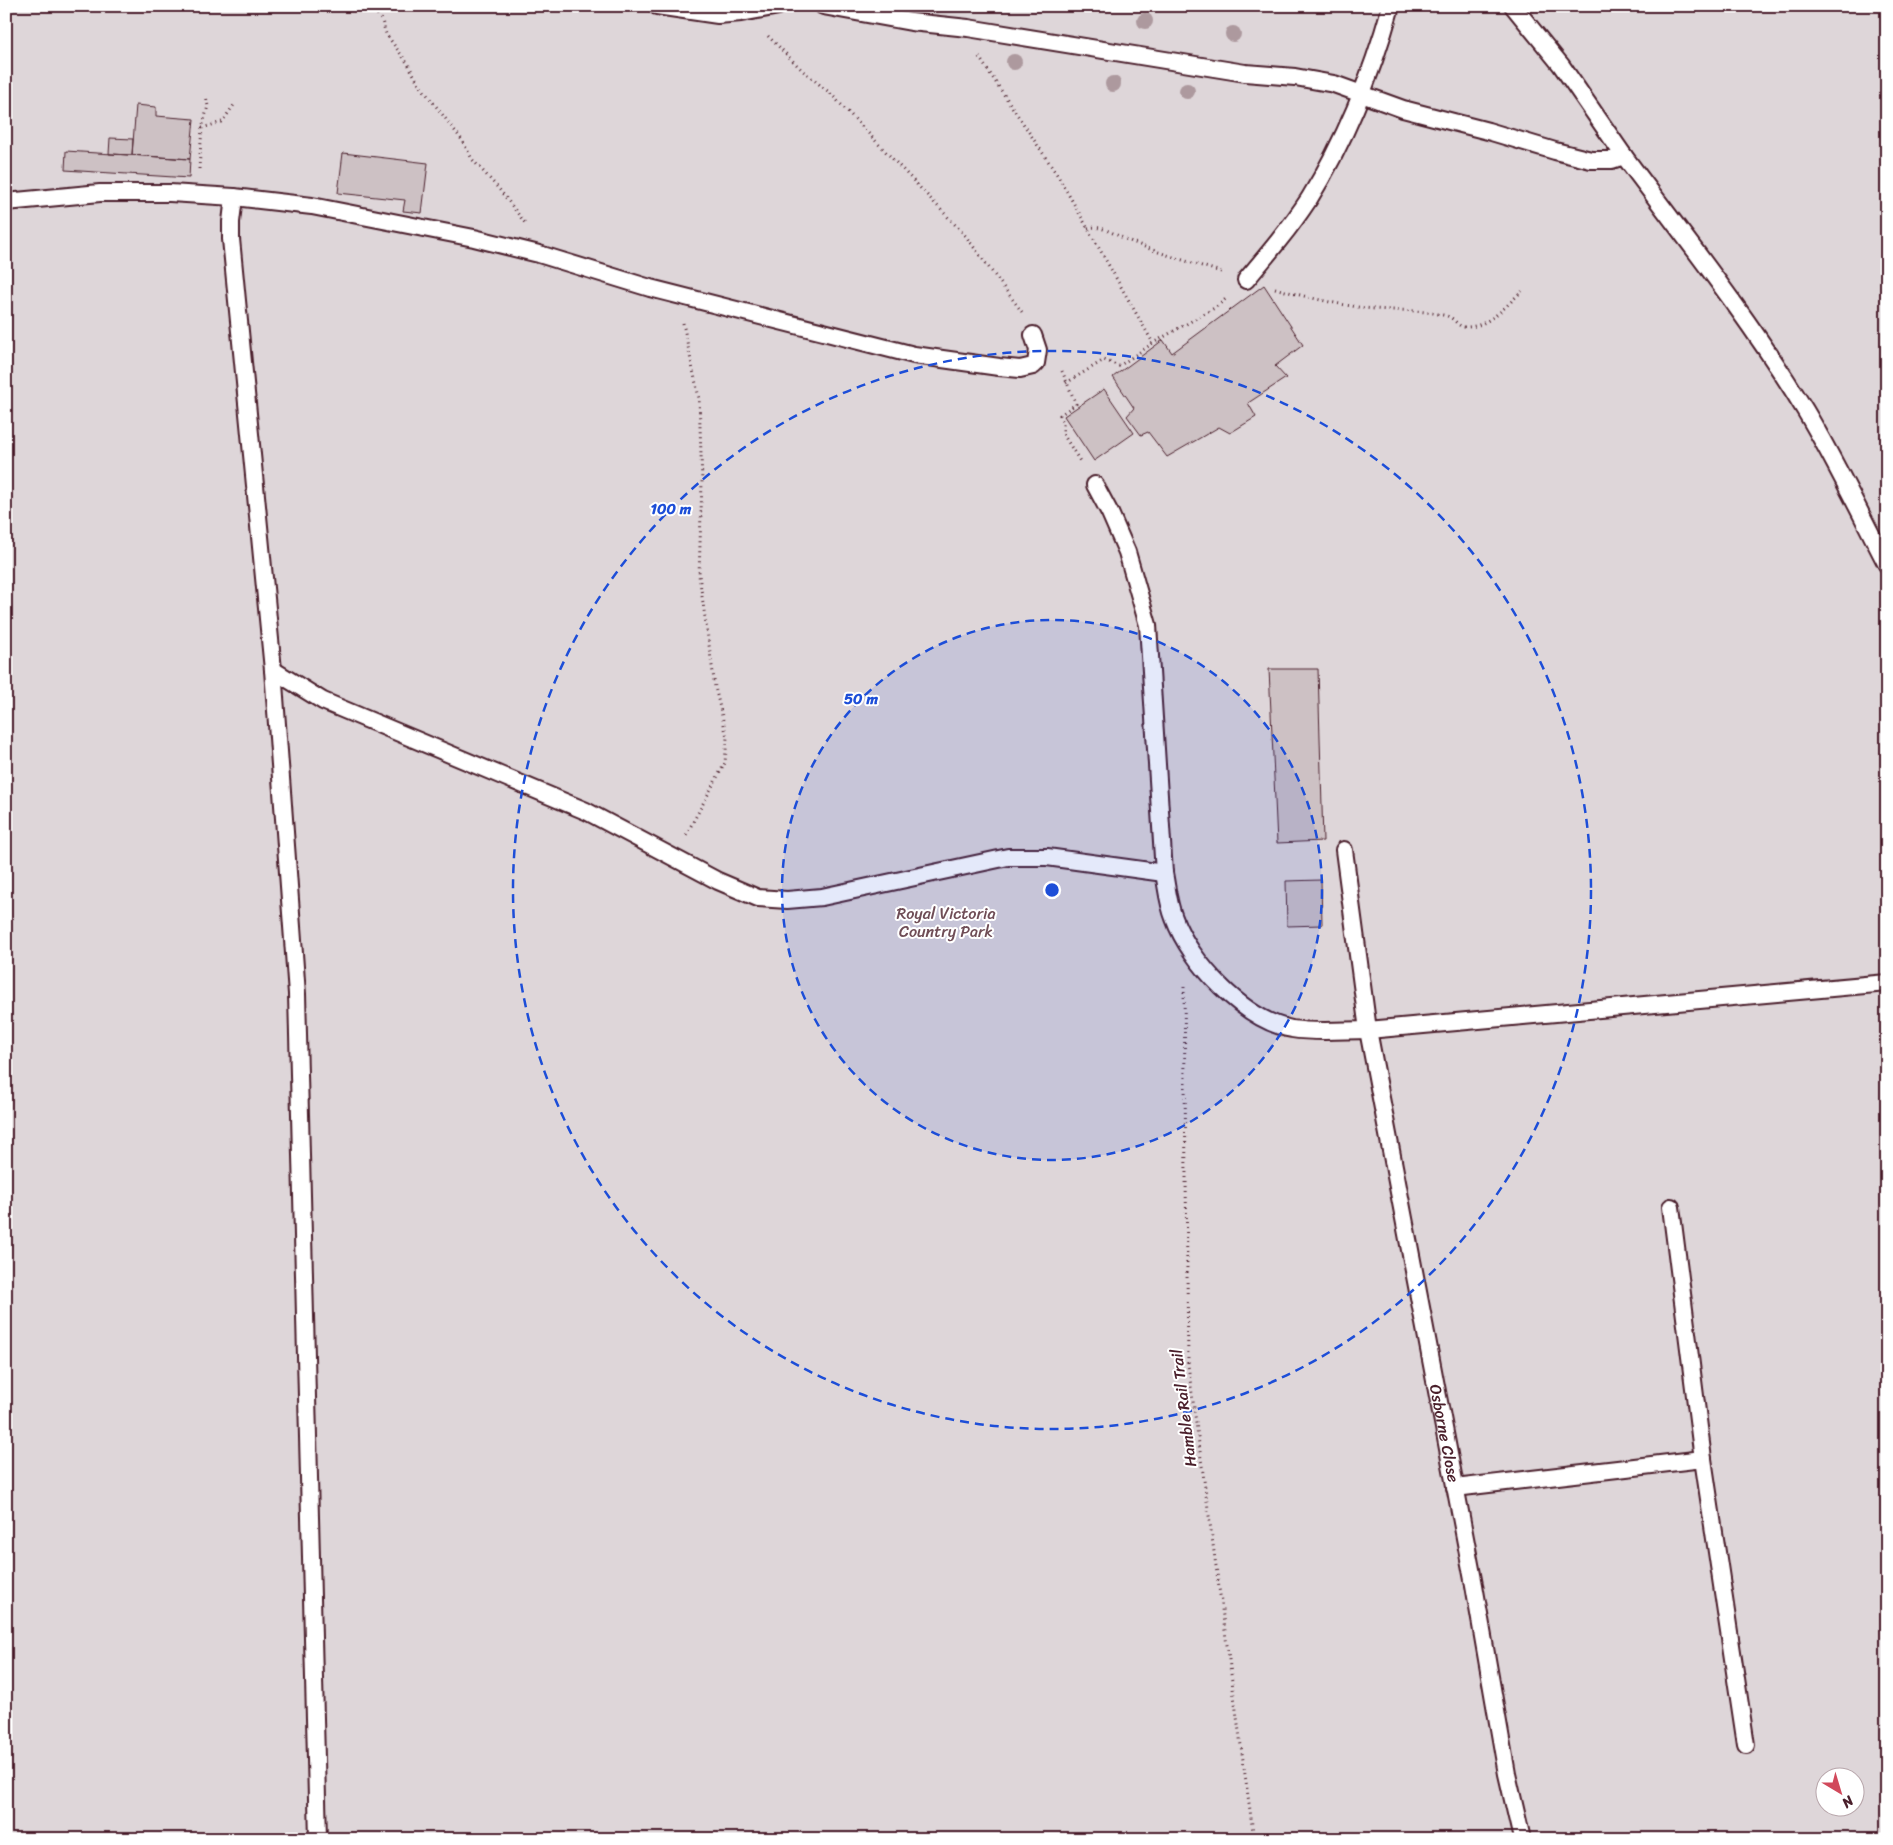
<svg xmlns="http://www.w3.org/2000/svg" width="1893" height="1845" viewBox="0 0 1893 1845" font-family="Sriracha,sans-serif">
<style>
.green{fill:#ded6d9;stroke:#947a82;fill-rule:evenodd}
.building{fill:#cdc1c4;stroke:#4a1f2b}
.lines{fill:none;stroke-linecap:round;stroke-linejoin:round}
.service-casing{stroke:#4a1f2b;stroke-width:20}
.path{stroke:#4a1f2b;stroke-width:3;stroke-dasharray:1 4;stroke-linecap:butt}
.service{stroke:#fff;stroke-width:16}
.tree{fill:#ad999e}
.ring{fill:none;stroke:#1d4ed8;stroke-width:2.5;stroke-dasharray:9 6}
.labels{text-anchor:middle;stroke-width:4;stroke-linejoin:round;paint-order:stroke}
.park-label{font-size:16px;fill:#6f4d56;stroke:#fff}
.street-label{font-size:16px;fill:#4a1f2b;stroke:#fff}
.centre{fill:#1d4ed8;stroke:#fff;stroke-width:2.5}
.ring-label{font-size:15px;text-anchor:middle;font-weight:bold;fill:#1d4ed8;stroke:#fff;stroke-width:4;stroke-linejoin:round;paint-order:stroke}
</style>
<rect width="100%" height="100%" fill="#f8f6f7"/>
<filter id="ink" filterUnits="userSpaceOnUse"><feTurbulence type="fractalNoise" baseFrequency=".02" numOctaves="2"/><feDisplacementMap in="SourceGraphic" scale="10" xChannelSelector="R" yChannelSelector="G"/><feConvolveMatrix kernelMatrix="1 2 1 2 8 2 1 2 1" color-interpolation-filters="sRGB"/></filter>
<g filter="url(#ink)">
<path class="green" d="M6,6h1881v1833h-1881zM1826,1778h30v30h-30z"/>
<path class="building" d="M136,105l20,2v9l38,3 -4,40 -58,-4z
M110,138l23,1 -1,16 -23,-1z
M66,151l124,8 -1,19 -124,-8z
M343,153l85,10 -6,50 -19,-2 2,-11 -67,-7z
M1264,285l39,60 -28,21 11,12 -38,25 8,14 -26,16 -11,-6 -52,30 -19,-25 -7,3 -14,-19 7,-8 -21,-31 50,-37 9,13z
M1104,389l30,44 -40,28 -30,-45z
M1269,669h49l5,172 -46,2z
M1321,880l1,45 -35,1 -1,-45z"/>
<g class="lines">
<defs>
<g id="service">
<path d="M657,6l61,9 23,-2 38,-7"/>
<path d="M823,6l88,16 57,6 277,45 50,4 39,7 69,25 85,22 67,20 36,9h21l12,-4c62,83 127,165 181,254 30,50 55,103 82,155"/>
<path d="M1513,6l48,59 63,91"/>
<path d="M234,197l-3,25v17l42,431 24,324 21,845"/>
<path d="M6,202l94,-9h70l64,4 78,9 162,32 65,16 111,34 264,67 85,12 21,2 13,-3 3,-3 2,-13 -5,-15"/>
<path d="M1246,280c22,-26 44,-52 63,-81 37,-60 63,-125 82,-193"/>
<path d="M1095,485l15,28 17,39 21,73 16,248c3,15 4,30 10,45 16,44 70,102 118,111 25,4 51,1 76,1l519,-47"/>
<path d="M273,670l50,31 263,110 132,70 40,17 29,2 35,-3 186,-40h39l117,16"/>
<path id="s1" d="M1344,850l24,180 106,555 33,189 15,65"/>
<path d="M1671,1207l32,252"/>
<path d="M1455,1488l248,-29 43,286"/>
</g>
</defs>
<use href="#service" class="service-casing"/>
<path class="path" d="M372,6l10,15 4,13 22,30 11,20 43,56 10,19 27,30 26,34
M334,9l1,-3
M768,36l35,35 27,22 134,141 58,78
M979,57l79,119 95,167
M202,128l20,-6 12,-17
M199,169l3,-41 6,-22 -2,-10
M1088,228c11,-3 23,4 33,9 32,15 66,24 100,35
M1275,288c30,9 60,16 90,20 24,3 49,1 73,6 3,1 8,1 11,3 6,2 9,10 16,10 23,1 42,-22 57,-36
M683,323l16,75 3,84 -3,93 16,112 12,50 -2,26 -39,72
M1062,371l14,33 -16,11 3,8v11l18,29
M1066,383l38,-23 15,6 34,-23 63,-36 12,-10
M1184,987l4,378 66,474"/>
<use href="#service" class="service"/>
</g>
<g class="tree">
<circle cx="1145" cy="21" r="8"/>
<circle cx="1233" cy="34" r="8"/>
<circle cx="1014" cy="62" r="8"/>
<circle cx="1113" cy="84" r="8"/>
<circle cx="1187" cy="91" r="8"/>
</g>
</g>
<circle cx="1052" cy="890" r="270" fill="#1d4ed8" fill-opacity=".12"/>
<g class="ring">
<circle cx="1052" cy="890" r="270"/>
<circle cx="1052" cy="890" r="539"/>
</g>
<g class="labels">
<g class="park-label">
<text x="946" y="919">Royal Victoria<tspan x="946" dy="18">Country Park</tspan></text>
</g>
<g class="street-label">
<text transform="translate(1183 1408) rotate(-97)" y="6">Hamble Rail Trail</text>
<text dy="6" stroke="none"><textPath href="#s1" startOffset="592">Osborne Close</textPath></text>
</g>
</g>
<circle cx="1052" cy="890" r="8" class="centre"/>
<g class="ring-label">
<text x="671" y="514">100 m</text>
<text x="861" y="704">50 m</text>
</g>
<rect width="1893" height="1845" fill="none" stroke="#fff" stroke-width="25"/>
<rect x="12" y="12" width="1868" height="1820" fill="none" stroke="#4a1f2b" stroke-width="2" filter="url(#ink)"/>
<g transform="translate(1840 1792) rotate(142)"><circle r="24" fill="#ffffff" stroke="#b7a5aa"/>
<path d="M0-4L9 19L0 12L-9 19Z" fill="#d1495b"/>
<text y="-8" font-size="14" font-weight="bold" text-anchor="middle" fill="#4a1f2b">N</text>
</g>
</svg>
